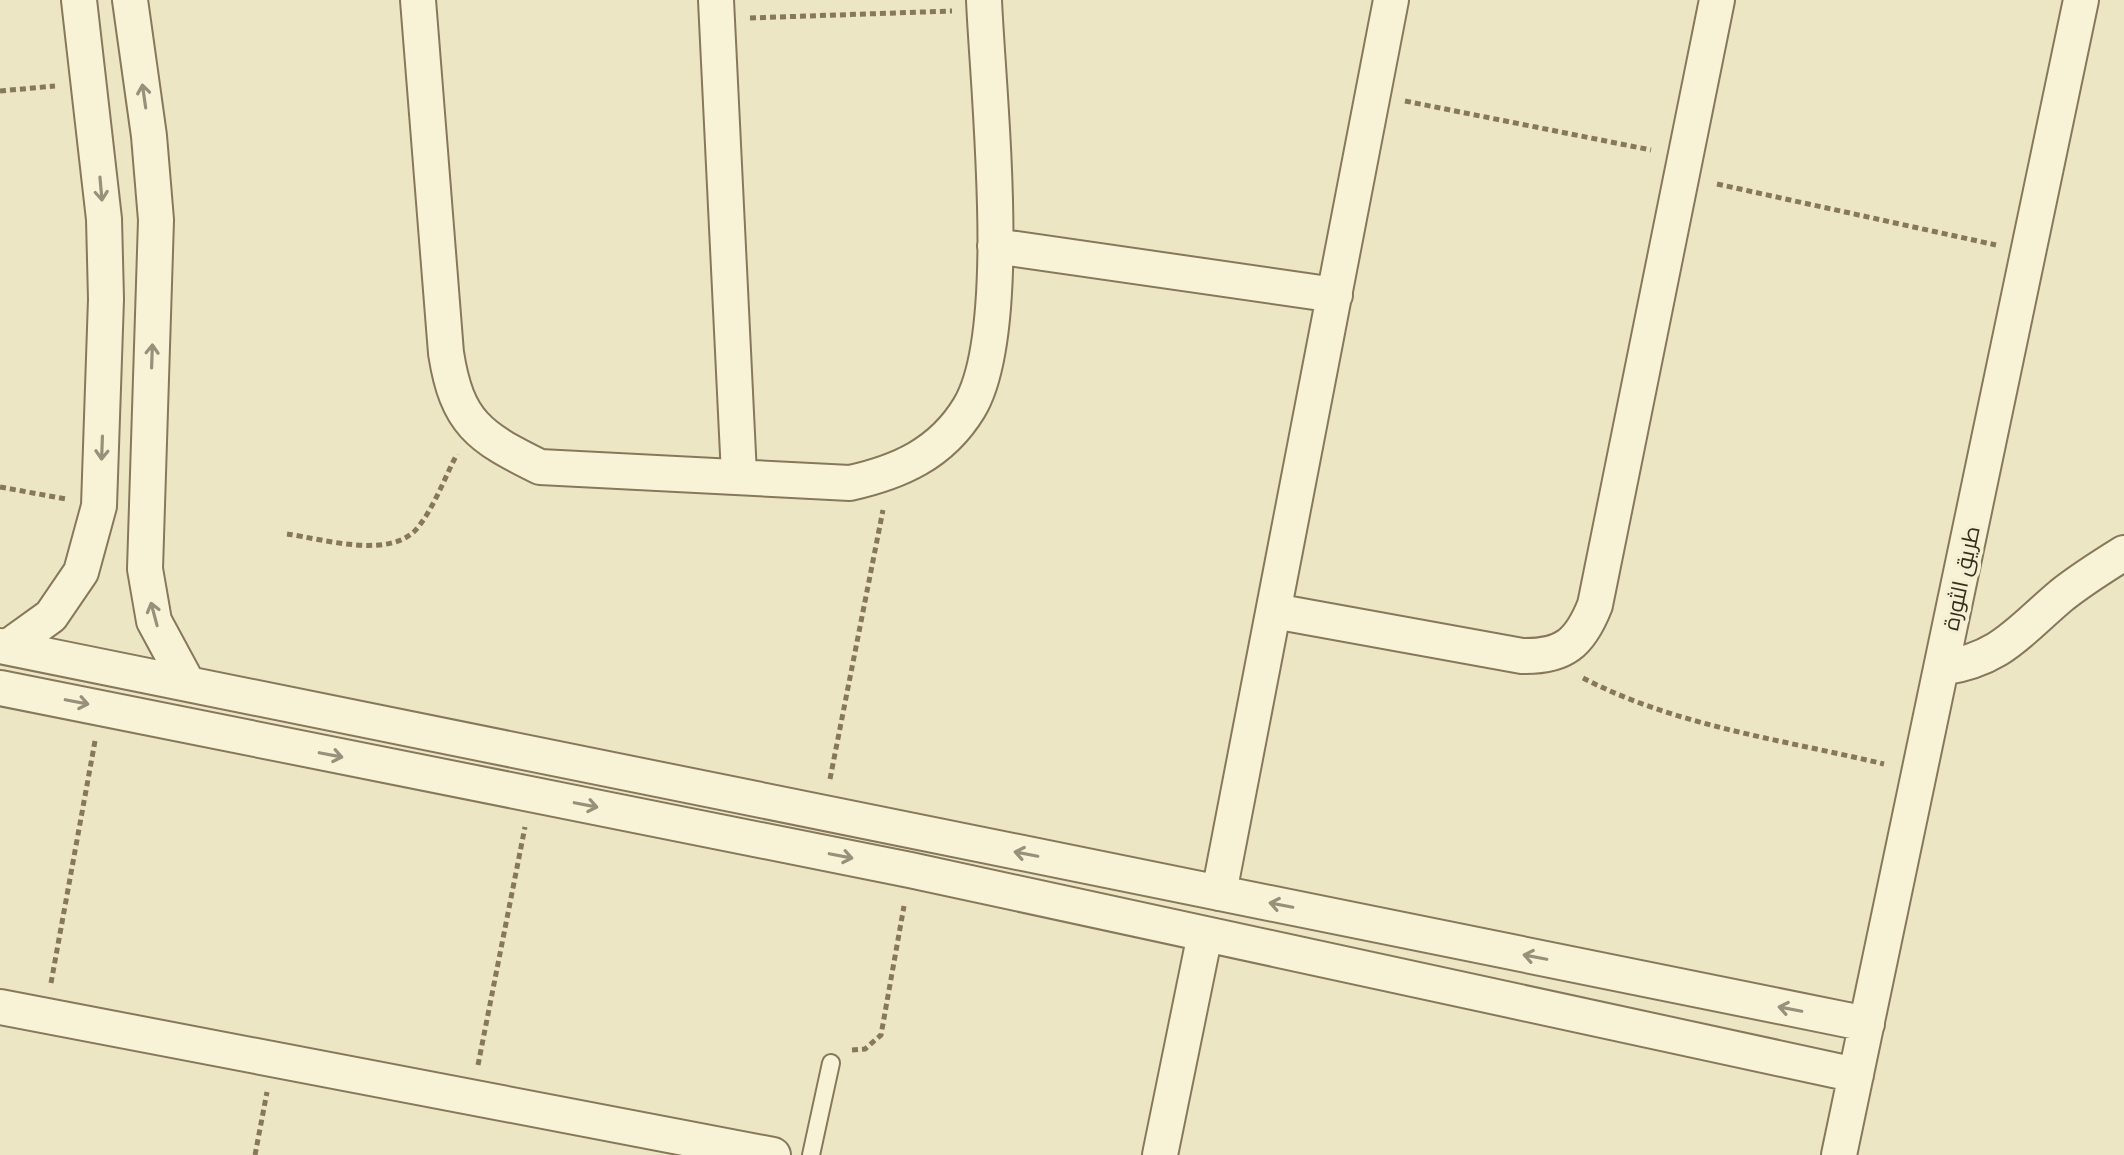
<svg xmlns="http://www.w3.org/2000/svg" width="2124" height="1155" viewBox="0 0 2124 1155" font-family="'Noto Serif',Cairo,serif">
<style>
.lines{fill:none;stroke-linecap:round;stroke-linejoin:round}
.lane-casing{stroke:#87785b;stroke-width:20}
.street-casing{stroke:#87785b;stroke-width:38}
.path{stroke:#87785b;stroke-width:5;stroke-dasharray:6 4;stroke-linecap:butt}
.lane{stroke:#f8f3d7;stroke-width:16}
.street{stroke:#f8f3d7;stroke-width:34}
.oneway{stroke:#98907a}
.labels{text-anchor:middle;stroke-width:7;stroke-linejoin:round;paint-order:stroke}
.street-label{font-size:22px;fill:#372e1e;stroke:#f5f0d3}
</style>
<rect width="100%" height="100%" fill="#ede6c4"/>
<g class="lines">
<defs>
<path id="lane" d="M811,1155l20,-92"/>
<path id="street" d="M130,0l19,136 7,84 -11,349 9,52 34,63
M418,0l28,353c11,70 33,84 94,114l310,16c49,-11 91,-29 119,-75 46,-75 19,-314 15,-408
M716,0l23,475
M995,246l340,49
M1274,611l248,45c42,1 58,-13 73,-51l122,-605
M0,646l1867,378
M8,647l43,-31 30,-44 18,-66 7,-207 -2,-80 -25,-219
M1942,668c60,-9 77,-37 120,-73 19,-15 41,-29 62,-42
M0,688l910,182 946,205
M1219,893l172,-893
M0,1007l773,148
M1160,1155l45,-221
M1839,1155l242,-1155"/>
</defs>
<use href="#lane" class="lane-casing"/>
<use href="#street" class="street-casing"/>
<path class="path" d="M750,18l202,-7
M0,91l55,-5
M1405,101l246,49
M1717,184l279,61
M0,487l66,12
M287,534c37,5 106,27 132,-8 16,-21 26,-49 38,-72
M1583,678c92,48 201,62 301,86
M830,779l53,-269
M51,983l44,-242
M852,1050l13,-1 16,-14 23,-129
M478,1065l47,-238
M255,1155l12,-63"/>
<use href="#lane" class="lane"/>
<use href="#street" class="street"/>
</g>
<defs><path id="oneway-shaft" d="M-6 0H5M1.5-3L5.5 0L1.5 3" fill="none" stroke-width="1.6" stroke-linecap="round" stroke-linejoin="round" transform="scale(2)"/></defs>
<g class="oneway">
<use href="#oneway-shaft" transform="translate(144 96) rotate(-98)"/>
<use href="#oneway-shaft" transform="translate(101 189) rotate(85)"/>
<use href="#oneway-shaft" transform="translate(152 356) rotate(-88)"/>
<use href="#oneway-shaft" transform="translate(102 448) rotate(92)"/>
<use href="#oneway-shaft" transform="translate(154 614) rotate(-105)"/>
<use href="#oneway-shaft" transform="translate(77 702) rotate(11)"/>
<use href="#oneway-shaft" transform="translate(331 755) rotate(11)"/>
<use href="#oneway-shaft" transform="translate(586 805) rotate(11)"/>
<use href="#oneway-shaft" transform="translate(1026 854) rotate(-169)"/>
<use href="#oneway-shaft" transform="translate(841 856) rotate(11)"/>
<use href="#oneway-shaft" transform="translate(1281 905) rotate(-169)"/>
<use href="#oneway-shaft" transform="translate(1535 957) rotate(-169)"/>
<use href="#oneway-shaft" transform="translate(1790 1009) rotate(-169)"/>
</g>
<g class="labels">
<g class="street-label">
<text transform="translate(1961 578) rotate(-78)" y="8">طريق الثورة</text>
</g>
</g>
</svg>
